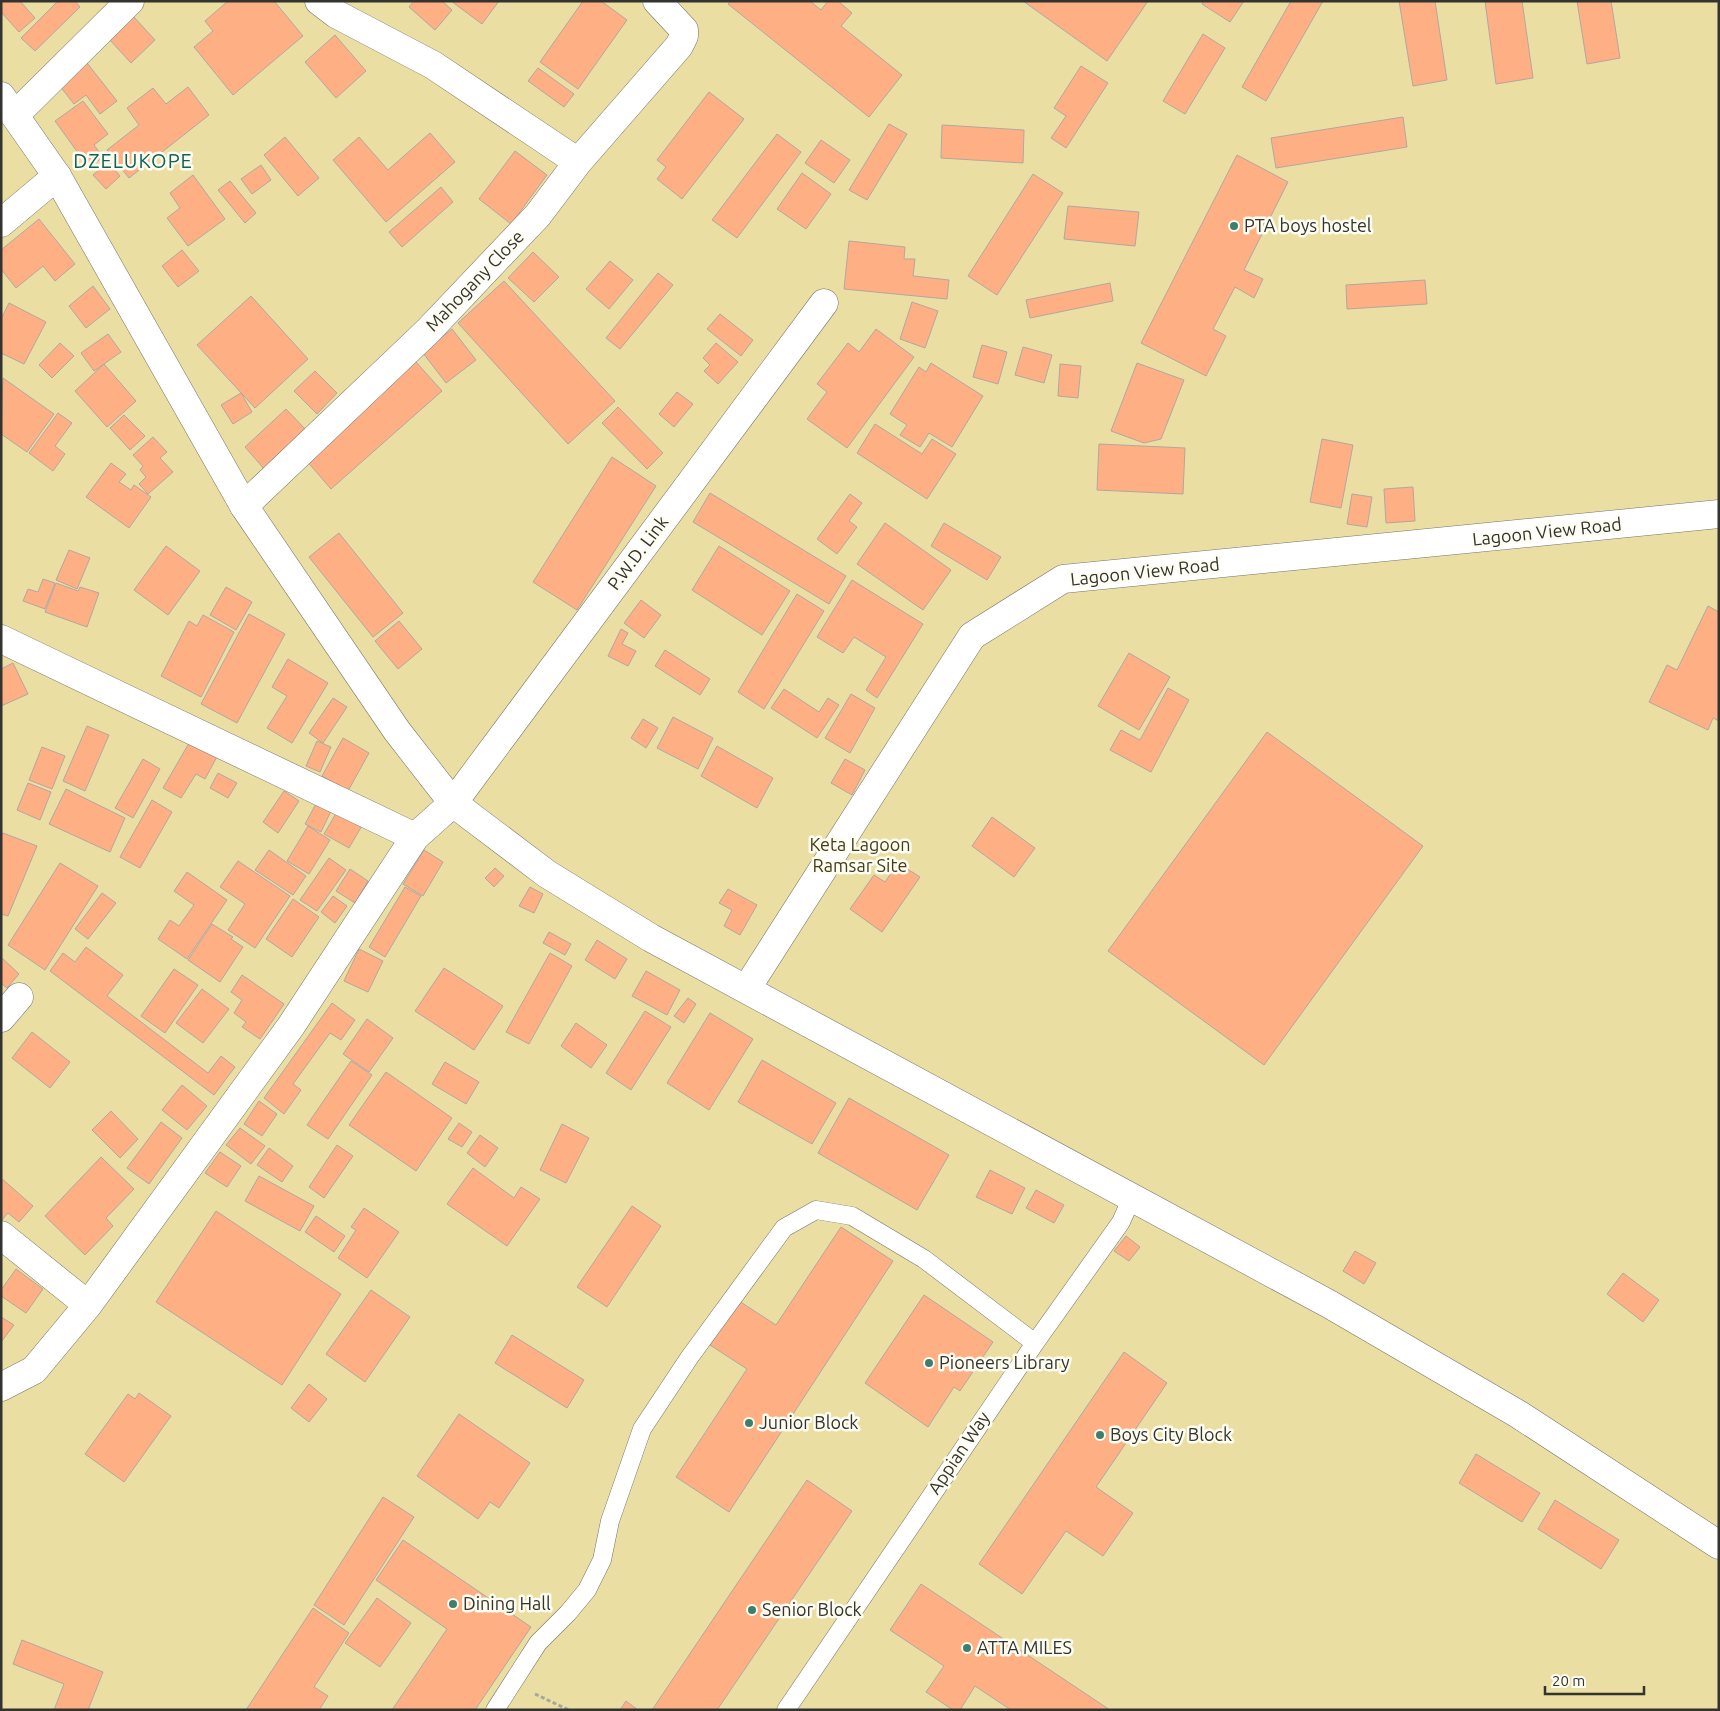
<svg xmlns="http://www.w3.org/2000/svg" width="1720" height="1711" viewBox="0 0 1720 1711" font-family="Ubuntu,sans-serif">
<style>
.green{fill:#eadea2}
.building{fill:#ffaf84;stroke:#b1a7a2}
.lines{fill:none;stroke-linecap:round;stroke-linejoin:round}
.lane-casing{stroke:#75746b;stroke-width:19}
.street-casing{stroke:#75746b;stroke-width:29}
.secondary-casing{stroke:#75746b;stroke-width:29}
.path{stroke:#a7a69e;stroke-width:3;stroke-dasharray:4 2.5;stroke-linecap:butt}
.lane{stroke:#fff;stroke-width:18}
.street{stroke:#fff;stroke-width:28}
.secondary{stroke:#fff;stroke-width:28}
.poi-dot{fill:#3e7e6d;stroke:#fefdf2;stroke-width:2}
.labels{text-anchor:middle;stroke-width:5;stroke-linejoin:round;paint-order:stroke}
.poi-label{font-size:18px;fill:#33332f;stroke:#fefdf2;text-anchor:start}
.street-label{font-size:18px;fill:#33332f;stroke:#fefdf2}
.park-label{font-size:18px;fill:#443d18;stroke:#fefdf2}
.quarter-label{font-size:20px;letter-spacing:1px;fill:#106351;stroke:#fefdf2}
</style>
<rect width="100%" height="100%" fill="#f1efe5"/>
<path class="green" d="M1,1h1718v1709h-1718z"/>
<path class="building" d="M1,1h19l15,17 -16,14 -18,-20z
M58,1h17l5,6 -45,44 -14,-13z
M228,1h46l29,35 -70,59 -39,-48 19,-16 -8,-10z
M414,1h28l10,9 -17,20 -26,-23z
M451,1h48l-17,23z
M583,1h18l26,19 -49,69 -38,-27z
M731,1h79l11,9 7,-9h10l14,12 -11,13 61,49 -33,42 -141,-113z
M1023,1h125l-41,60z
M1203,1h41l-14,21 -28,-18z
M1291,1h32l-57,100 -24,-14z
M1399,1h36l12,79 -34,6z
M1485,1h37l11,77 -37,6z
M1577,1h34l9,57 -33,6z
M133,16l22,24 -24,23 -22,-24z
M1203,34l22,14 -40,66 -22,-13z
M335,35l31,36 -30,27 -31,-36z
M87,63l30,38 -17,13 -14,-19 -12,9 -15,-19z
M1081,66l27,17 -42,65 -15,-10 15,-22 -12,-8z
M538,68l36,26 -10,13 -36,-26z
M188,87l21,28 -80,63 -22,-28 32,-25 -12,-17 26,-20 13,16z
M709,92l35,27 -62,80 -25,-20 9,-12 -9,-7z
M83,101l25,33 -14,11 9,12 -14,11 -34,-47z
M1403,117l4,30 -131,21 -5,-30z
M889,124l18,10 -40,66 -18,-10z
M942,125l82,5 -1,33 -82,-5z
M430,133l25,29 -69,60 -53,-62 26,-23 29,33z
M777,134l24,18 -64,86 -25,-18z
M285,137l34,41 -21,18 -34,-41z
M821,140l29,20 -16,23 -29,-20z
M515,151l32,24 -36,49 -32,-25z
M1237,155l51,27 -44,88 19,9 -9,19 -19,-11 -22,42 13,7 -20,40 -65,-33z
M108,162l12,14 -14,13 -13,-14z
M261,165l10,15 -19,14 -11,-15z
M802,173l29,21 -25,35 -29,-20z
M1033,174l30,19 -66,102 -29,-19z
M193,175l32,44 -37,27 -21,-28 13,-10 -10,-15z
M230,181l26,32 -11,10 -27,-33z
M441,187l12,15 -51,45 -13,-15z
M1068,206l71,6 -4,34 -71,-7z
M39,219l36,45 -20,17 -12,-15 -27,22 -15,-19v-19z
M849,241l56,6 -1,12h11l-2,17 36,4 -2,19 -103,-10z
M182,250l17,21 -21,16 -16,-21z
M533,252l26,25 -25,25 -26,-24z
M610,261l23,19 -24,29 -23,-20z
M658,273l15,12 -53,64 -14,-11z
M1425,280l2,24 -80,5 -1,-24z
M504,281l111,120 -47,43 -110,-121z
M1110,283l3,18 -83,17 -4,-18z
M93,286l17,23 -24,19 -17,-22z
M251,296l57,63 -53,49 -58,-63z
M912,302l26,9 -13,37 -25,-9z
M9,303l37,19 -22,42 -23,-11v-34z
M720,314l33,26 -12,16 -34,-27z
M452,329l24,31 -30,23 -23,-30z
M876,329l38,28 -67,91 -40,-29 20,-27 -10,-8 31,-41 11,9z
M108,334l13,18 -27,19 -13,-18z
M60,343l14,13 -22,22 -13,-13z
M716,343l22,19 -20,22 -14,-13 6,-6 -7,-7z
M982,345l25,7 -9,32 -25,-7z
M1023,347l29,8 -8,28 -29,-8z
M416,362l26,29 -111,98 -25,-29z
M931,363l52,33 -31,51 -23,-14 -9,14 -20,-12 7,-10 -17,-11 29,-47 7,5z
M1137,363l47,17 -23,59 -17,4 -33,-12z
M104,364l32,37 -29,26 -32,-36z
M1060,364l21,2 -3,32 -20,-2z
M315,371l22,22 -20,21 -23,-23z
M3,378l51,36 -27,38 -26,-18z
M677,392l16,12 -19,23 -15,-13z
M241,393l11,19 -19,12 -12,-19z
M618,407l45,46 -16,16 -45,-46z
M286,409l21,22 -42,39 -20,-23z
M58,413l14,10 -17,23 10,8 -12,17 -24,-18z
M124,415l21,21 -15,14 -20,-22z
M875,424l47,30 10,-15 24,15 -29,45 -70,-46z
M153,437l14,15 -7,6 13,14 -25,22 -9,-10 7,-7 -6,-7 3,-4 -10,-11z
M1322,439l31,6 -12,63 -31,-6z
M1099,444l86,4 -2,46 -86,-4z
M612,457l44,29 -79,124 -44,-28z
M111,463l15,11 -7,8 12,8 3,-5 17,12 -22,31 -43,-31z
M1413,487l2,34 -29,2 -2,-34z
M710,493l136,83 -17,28 -136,-82z
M850,494l12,9 -13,18 8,6 -20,27 -20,-15z
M1352,494l20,3 -5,30 -20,-3z
M885,523l66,47 -28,40 -66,-46z
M944,523l57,34 -14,23 -56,-34z
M339,533l64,80 -30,24 -64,-80z
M166,546l34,25 -32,44 -34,-25z
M719,546l71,45 -28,44 -70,-45z
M69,550l21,8 -13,31 -21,-9z
M43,579l12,4 -10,26 -22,-8 5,-12 10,3z
M852,580l71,44 -46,74 -11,-8 20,-33 -32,-20 -11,16 -26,-16z
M56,583l22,8 2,-4 19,6 -12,34 -42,-15z
M226,587l26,15 -16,28 -26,-15z
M797,594l27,17 -60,98 -26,-17z
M641,600l20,15 -17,23 -20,-15z
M1708,606l11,6v109l-6,-3 -5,12 -59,-28 18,-37 10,5z
M249,614l36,20 -48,89 -36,-19z
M203,615l31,17 -33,65 -40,-21 28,-55 8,5z
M399,621l23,28 -24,20 -23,-28z
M621,629l7,4 -6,11 14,7 -8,15 -20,-10z
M665,650l45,29 -10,16 -45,-29z
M1129,653l41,24 -31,53 -41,-24z
M288,659l40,24 -36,60 -25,-15 20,-32 -15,-9z
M13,663l15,31 -27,12v-37z
M1168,688l21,12 -38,72 -41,-22 11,-20 19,10z
M784,689l35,23 9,-14 11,7 -22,33 -46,-30z
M851,694l24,14 -25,45 -25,-15z
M333,698l14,9 -24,36 -14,-10z
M673,717l40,21 -15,31 -41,-21z
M643,719l15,9 -12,20 -15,-10z
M87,726l22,9 -24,56 -22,-10z
M1267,732l156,114 -159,219 -156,-114z
M192,738l27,15 -14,26 -9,-5 -15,24 -18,-10z
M343,738l26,15 -21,38 -26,-15z
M317,741l14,6 -11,25 -14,-6z
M717,746l56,32 -16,30 -56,-32z
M42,747l23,9 -13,33 -23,-9z
M143,759l17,10 -27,49 -18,-10z
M845,759l20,11 -13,25 -21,-12z
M218,773l19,10 -9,15 -18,-10z
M28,783l23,9 -11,28 -23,-10z
M66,789l59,29 -15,34 -61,-28z
M284,791l15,10 -21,32 -15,-11z
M152,800l20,12 -32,56 -20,-11z
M317,802l15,7 -11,23 -16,-8z
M338,810l25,14 -14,24 -25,-14z
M992,817l43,31 -21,29 -42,-31z
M308,826l22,14 -21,34 -22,-13z
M3,833l34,13 -29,70 -7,-2v-77z
M269,850l37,26 -13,19 -38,-25z
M424,850l19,12 -20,34 -20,-12z
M329,858l17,12 -29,41 -17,-11z
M238,861l52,35 -35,52 -27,-18 17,-26 -25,-17z
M60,863l38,23 -53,84 -37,-25z
M898,863l22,14 -38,55 -32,-23 24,-34 11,7z
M495,868l9,8 -10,11 -9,-9z
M350,869l18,12 -13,22 -19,-12z
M187,872l40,28 -40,59 -29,-20 12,-19 9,6 15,-21 -20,-14z
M405,887l16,9 -36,61 -16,-10z
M530,887l13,7 -9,19 -15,-7z
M728,889l29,16 -17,30 -16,-9 8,-16 -13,-7z
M102,893l14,10 -28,36 -13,-10z
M333,896l14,10 -12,17 -14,-11z
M293,899l26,18 -27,40 -26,-18z
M212,924l21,13 -2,2 12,8 -23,35 -32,-22z
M549,932l22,12 -6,11 -22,-12z
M597,940l30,19 -12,20 -30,-19z
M86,947l37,28 -16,21 101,77 13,-17 14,11 -21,28 -164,-124 13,-18 12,9z
M359,949l24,12 -15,31 -24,-11z
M550,953l22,13 -43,78 -23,-12z
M1,957l18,17 -12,14 -6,-5z
M444,968l59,38 -29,44 -59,-39z
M174,969l24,16 -33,48 -24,-17z
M646,971l34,19 -13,25 -35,-19z
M242,975l42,29 -24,35 -18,-12 4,-5 -12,-9 8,-13 -11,-8z
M202,989l27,20 -26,34 -27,-20z
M688,998l8,6 -12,19 -10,-7z
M332,1003l23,17 -14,20 -11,-7 -37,51 8,6 -17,24 -20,-16z
M645,1011l26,16 -40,63 -25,-17z
M710,1013l43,26 -44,71 -42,-27z
M367,1019l26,19 -24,34 -26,-18z
M576,1023l31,22 -16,23 -30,-22z
M32,1032l38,30 -20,26 -38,-30z
M762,1060l74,43 -24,41 -74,-42z
M351,1061l21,14 -44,64 -21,-14z
M445,1062l34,20 -13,22 -34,-20z
M386,1072l66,46 -36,53 -67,-46z
M182,1085l25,21 -20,24 -25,-20z
M849,1098l100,57 -32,55 -99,-57z
M259,1101l18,13 -15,22 -18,-12z
M111,1111l27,28 -18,19 -28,-28z
M161,1122l21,16 -33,46 -22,-16z
M459,1123l13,9 -10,15 -14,-8z
M562,1124l27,14 -23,45 -26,-13z
M240,1128l25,18 -14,18 -25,-19z
M480,1135l18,13 -13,19 -18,-14z
M337,1145l16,11 -29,42 -15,-11z
M269,1148l24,18 -11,16 -25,-17z
M220,1152l21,14 -14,21 -22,-14z
M101,1157l33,32 -28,29 7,8 -28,29 -40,-39z
M473,1168l41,30 7,-11 19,12 -33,47 -60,-42z
M990,1170l35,18 -13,26 -36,-17z
M259,1176l55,30 -14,25 -55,-30z
M1,1178l32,28 -14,16 -11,-9 -7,8z
M1036,1190l28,15 -10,18 -28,-15z
M632,1206l29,20 -54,81 -30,-20z
M364,1208l35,24 -32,46 -29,-20 18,-28 -5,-3z
M216,1211l125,83 -59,91 -126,-83z
M316,1216l29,20 -11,16 -29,-20z
M841,1227l52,34 -164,251 -53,-35 71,-108 -37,-24 29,-44 37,24z
M1126,1236l14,11 -11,14 -15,-10z
M1355,1251l21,12 -12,21 -21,-13z
M16,1269l27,20 -17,24 -25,-17v-6z
M1623,1273l36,27 -16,22 -36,-28z
M371,1290l39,27 -45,65 -39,-28z
M924,1295l69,47 -33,49 -6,-4 -26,40 -63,-44z
M1,1317l13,8 -13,17z
M512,1335l72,45 -17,28 -72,-45z
M1124,1352l43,31 -71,104 37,26 -30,43 -37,-25 -44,63 -43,-30z
M309,1384l18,15 -18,23 -18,-14z
M139,1393l32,23 -47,66 -39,-28 43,-60 7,5z
M459,1414l71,49 -31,45 -9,-6 -12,17 -61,-43z
M1476,1454l64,39 -18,29 -63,-39z
M807,1480l45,31 -135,199h-65z
M383,1497l31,20 -70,108 -30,-20z
M1555,1500l64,40 -18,29 -63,-40z
M403,1540l128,87 -56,83h-83l55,-81 -71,-49z
M921,1584l189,126h-99l-36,-24 -15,24h-7l-27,-18 18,-26 -54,-36z
M377,1598l34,25 -31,44 -35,-24z
M313,1608l36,25 -35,54 14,9 -9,14h-73z
M22,1640l81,32 -15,38h-34l10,-26 -51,-20z
M626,1701l12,9h-18z"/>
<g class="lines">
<defs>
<path id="lane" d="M495,1710l43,-67 30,-30 19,-23 15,-30 8,-39 32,-92 47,-71 95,-130 32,-18 36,6 72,43 111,84
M786,1710l249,-367 86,-121 11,-25"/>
<path id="street" d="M319,1l17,13 97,51 145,97
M15,115l115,-114
M1,223l56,-47
M244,506l184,-175 110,-116 40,-53 101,-116 5,-10v-6l-27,-29
M1,639l414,198
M747,988l225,-352 91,-57 656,-65
M1,1018l18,-21
M1,1235l87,70
M1,1387l33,-17 54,-65 203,-279 124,-189 38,-34 371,-500"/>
<path id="secondary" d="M1,96l56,80 187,330 153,225 56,72 94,71 104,64 678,366 189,110 201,131"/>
</defs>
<use href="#lane" class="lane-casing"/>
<use href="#street" class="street-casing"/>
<use href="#secondary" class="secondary-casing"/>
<path class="path" d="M535,1694l34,16"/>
<use href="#lane" class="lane"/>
<use href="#street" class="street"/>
<use href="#secondary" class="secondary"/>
</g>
<g class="poi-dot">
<circle cx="1234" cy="226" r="5"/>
<circle cx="929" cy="1363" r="5"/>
<circle cx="749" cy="1423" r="5"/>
<circle cx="1100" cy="1435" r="5"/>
<circle cx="453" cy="1604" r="5"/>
<circle cx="752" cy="1610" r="5"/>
<circle cx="967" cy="1648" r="5"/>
</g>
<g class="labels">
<g class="poi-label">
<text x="1244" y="232">PTA boys hostel</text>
<text x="939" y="1369">Pioneers Library</text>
<text x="759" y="1429">Junior Block</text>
<text x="1110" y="1441">Boys City Block</text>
<text x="463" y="1610">Dining Hall</text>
<text x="762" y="1616">Senior Block</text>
<text x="977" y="1654">ATTA MILES</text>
</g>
<g class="street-label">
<text transform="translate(475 281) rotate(-46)" y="6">Mahogany Close</text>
<text transform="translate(1547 532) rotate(-6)" y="6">Lagoon View Road</text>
<text transform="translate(638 553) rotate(-53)" y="6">P.W.D. Link</text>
<text transform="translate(1145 572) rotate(-6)" y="6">Lagoon View Road</text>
<text transform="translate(959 1453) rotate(-56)" y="6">Appian Way</text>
</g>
<g class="park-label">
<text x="860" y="851">Keta Lagoon<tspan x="860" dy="21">Ramsar Site</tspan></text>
</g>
<g class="quarter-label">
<text x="133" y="168">DZELUKOPE</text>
</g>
</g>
<rect width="1720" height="1711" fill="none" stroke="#33332f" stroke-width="5"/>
<path d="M1545 1686v8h99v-8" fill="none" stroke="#33332f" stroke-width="2.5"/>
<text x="1552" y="1686" font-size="15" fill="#33332f" stroke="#fefdf2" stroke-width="4" paint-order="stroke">20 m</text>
</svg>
